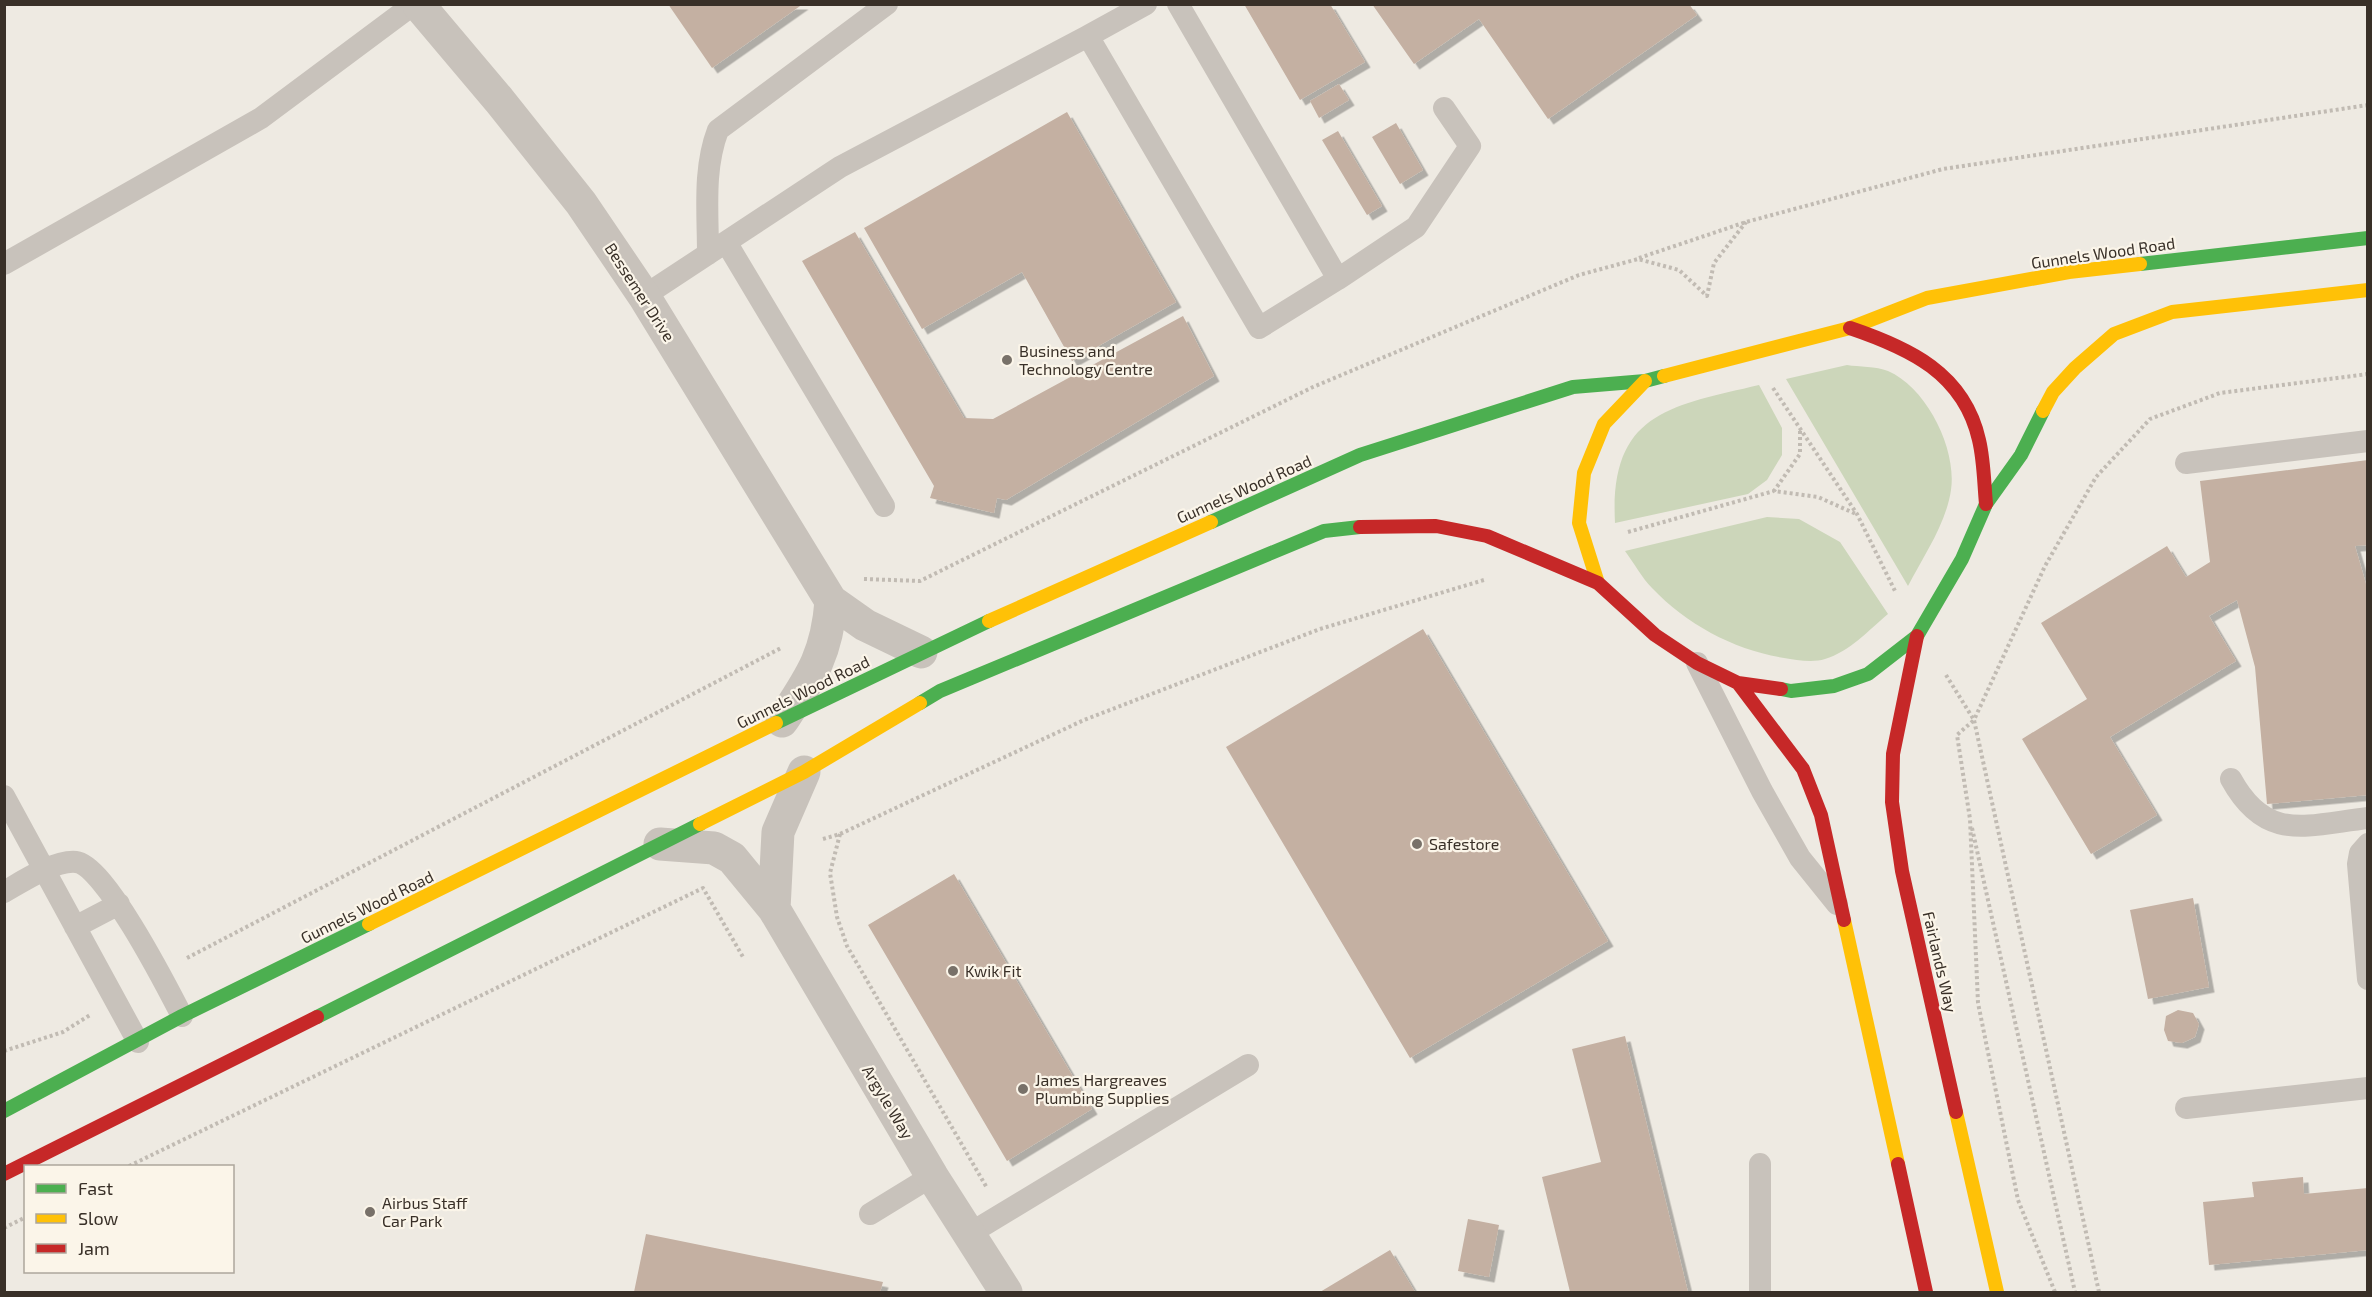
<svg xmlns="http://www.w3.org/2000/svg" width="2372" height="1297" viewBox="0 0 2372 1297" font-family="'Exo 2',sans-serif">
<style>
.green{fill:#ccd6ba}
.building{fill:#c4b0a2;filter:url(#shadow)}
.lines{fill:none;stroke-linecap:round;stroke-linejoin:round}
.path{stroke:#c1bbb3;stroke-width:4;stroke-dasharray:3 3;stroke-linecap:butt}
.lane{stroke:#c8c2bb;stroke-width:22}
.street{stroke:#c8c2bb;stroke-width:33}
.fast{stroke:#4caf50;stroke-width:14}
.slow{stroke:#ffc107;stroke-width:14}
.jam{stroke:#c62828;stroke-width:14}
.poi-dot{fill:#787169;stroke:#fbf5e9;stroke-width:2}
.labels{text-anchor:middle;stroke-width:4.5;stroke-linejoin:round;paint-order:stroke}
.street-label{font-size:16px;fill:#393028;stroke:#fbf5e9}
.poi-label{font-size:16px;fill:#393028;stroke:#fbf5e9;text-anchor:start}
</style>
<defs>
<filter id="shadow"><feDropShadow dx="5.5" dy="5.5" stdDeviation="0" flood-color="#0004"/></filter>
</defs>
<rect width="100%" height="100%" fill="#eeeae2"/>
<path class="green" d="M1847,365c12,2 29,1 41,6 39,17 69,78 63,119 -5,34 -27,65 -43,96l-122,-207z
M1759,385l23,43v27l-15,25 -19,14 -133,29c-6,-111 56,-117 144,-138z
M1767,517l32,2 41,23 48,72c-19,16 -39,38 -63,45 -12,4 -29,1 -41,-1 -49,-8 -97,-33 -132,-70 -10,-10 -18,-25 -27,-37z"/>
<path class="building" d="M668,4h135l-91,64z
M1244,4h86l35,58 -65,38z
M1372,4h317l8,11 -149,104 -69,-100 -65,45z
M1339,84l10,16 -30,18 -9,-17z
M1067,112l109,190 -104,59 -50,-89 -100,57 -58,-101z
M1396,123l27,47 -23,14 -28,-47z
M1338,131l44,75 -15,9 -45,-75z
M855,232l109,186 29,1 190,-103 31,60 -208,124 -9,-2 -3,15 -64,-15 4,-12 -132,-225z
M2368,460v85l-13,1 13,45v204l-101,9 -12,-137 -18,-67 -28,16 27,45 -126,76 47,78 -66,39 -69,-115 65,-40 -46,-76 126,-77 19,31 24,-15 -10,-81z
M1423,629l185,312 -198,117 -184,-311z
M954,874l138,235 -85,52 -139,-236z
M2193,898l16,89 -61,12 -18,-89z
M2178,1010l15,3 6,11 -4,13 -13,6 -14,-2 -4,-11 2,-14z
M1625,1036l63,256h-118l-28,-115 59,-15 -29,-113z
M2303,1177l1,17 64,-6v62l-159,15 -6,-63 51,-5 -2,-15z
M1468,1219l31,6 -10,52 -31,-6z
M646,1234l237,48 -3,10h-246z
M1390,1250l25,42h-95z"/>
<g class="lines">
<path class="path" d="M1639,258l107,-36 197,-53 425,-64
M1773,388l84,126 38,77
M1800,431v23l-26,37 44,6 38,17
M1628,532l146,-41
M864,579l56,2 393,-194 266,-112 59,-16 41,11 28,26 7,-33 32,-41
M1946,675l28,45 -17,15 13,84 8,184 40,197 37,92
M1972,828l103,464
M840,834l-10,39 7,44 10,29 140,242
M823,839l17,-5 244,-114 236,-91 164,-49
M187,958l594,-310
M4,1051l59,-19 27,-17
M129,1166l574,-278 40,69
M4,1228l22,-11
M2099,1292l-125,-572 71,-154 51,-89 54,-58 70,-26 148,-19"/>
<path class="lane" d="M1146,4l-58,32 171,292 79,-49 -160,-275
M726,242l158,264
M708,254c0,-42 -5,-85 10,-124l169,-126
M4,264l257,-146 153,-114
M1338,279l78,-52 54,-81 -26,-38
M644,296l196,-129 248,-131
M2186,463l182,-22
M1697,663l65,128 38,67 37,46
M2231,779c35,64 75,46 137,39
M4,796l134,246
M2368,844l-8,9 -2,11 10,115
M4,892c19,-11 51,-32 72,-30 29,3 92,127 106,154
M75,927l44,-23
M2186,1108l182,-20
M1760,1164v128
M870,1214l62,-38
M969,1234l279,-169"/>
<path class="street" d="M418,4l81,96 82,103 63,93 187,305 34,24 56,27
M782,721c29,-44 45,-66 49,-120
M660,844l54,4 18,10 42,51 158,267 74,116
M774,909l4,-77 26,-60"/>
<path class="fast" d="M2140,264l228,-26
M1211,522l149,-67 213,-68 72,-6 19,-5
M1781,689l10,2 43,-5 34,-12 49,-38 45,-77 24,-55 35,-49 22,-44
M920,703l20,-12 384,-160 36,-4
M776,723l213,-102
M317,1017l383,-193
M4,1111l178,-95 187,-92"/>
<path class="slow" d="M1664,376l186,-48 77,-30 142,-26 71,-8
M2043,411l10,-19 22,-24 39,-34 58,-22 196,-22
M1598,583l-19,-60 5,-50 20,-49 41,-43
M989,621l222,-99
M700,824l104,-52 116,-69
M1844,920l54,244
M369,924l407,-201
M1956,1112l41,180"/>
<path class="jam" d="M1850,328c59,20 114,45 129,112 5,21 5,43 7,64
M1360,527l76,-1 51,10 111,47 57,52 42,28 41,20 43,6
M1917,636l-24,118 -1,48 10,69 54,241
M1738,683l65,86 18,46 23,105
M1898,1164l28,128
M4,1174l313,-157"/>
</g>
<g class="poi-dot">
<circle cx="1007" cy="360" r="6"/>
<circle cx="1417" cy="844" r="6"/>
<circle cx="953" cy="971" r="6"/>
<circle cx="1023" cy="1089" r="6"/>
<circle cx="370" cy="1212" r="6"/>
</g>
<g class="labels">
<g class="street-label">
<text transform="translate(2103 253) rotate(-8)" y="6">Gunnels Wood Road</text>
<text transform="translate(640 292) rotate(57)" y="6">Bessemer Drive</text>
<text transform="translate(1244 489) rotate(-24)" y="6">Gunnels Wood Road</text>
<text transform="translate(803 692) rotate(-26)" y="6">Gunnels Wood Road</text>
<text transform="translate(367 907) rotate(-26)" y="6">Gunnels Wood Road</text>
<text transform="translate(1940 962) rotate(77)" y="6">Fairlands Way</text>
<text transform="translate(888 1102) rotate(59)" y="6">Argyle Way</text>
</g>
<g class="poi-label">
<text x="1019" y="357">Business and<tspan x="1019" dy="18">Technology Centre</tspan></text>
<text x="1429" y="850">Safestore</text>
<text x="965" y="977">Kwik Fit</text>
<text x="1035" y="1086">James Hargreaves<tspan x="1035" dy="18">Plumbing Supplies</tspan></text>
<text x="382" y="1209">Airbus Staff<tspan x="382" dy="18">Car Park</tspan></text>
</g>
</g>
<rect width="2372" height="1297" fill="none" stroke="#393028" stroke-width="12"/>
<rect x="24" y="1165" width="210" height="108" fill="#fbf5e9" stroke="#ada69c" stroke-width="1.5"/>
<rect x="36" y="1184" width="30" height="9" fill="#4caf50" stroke="#ada69c" stroke-width="1.5"/>
<text x="78" y="1195" font-size="18" fill="#393028">Fast</text>
<rect x="36" y="1214" width="30" height="9" fill="#ffc107" stroke="#ada69c" stroke-width="1.5"/>
<text x="78" y="1225" font-size="18" fill="#393028">Slow</text>
<rect x="36" y="1244" width="30" height="9" fill="#c62828" stroke="#ada69c" stroke-width="1.5"/>
<text x="78" y="1255" font-size="18" fill="#393028">Jam</text>
</svg>
